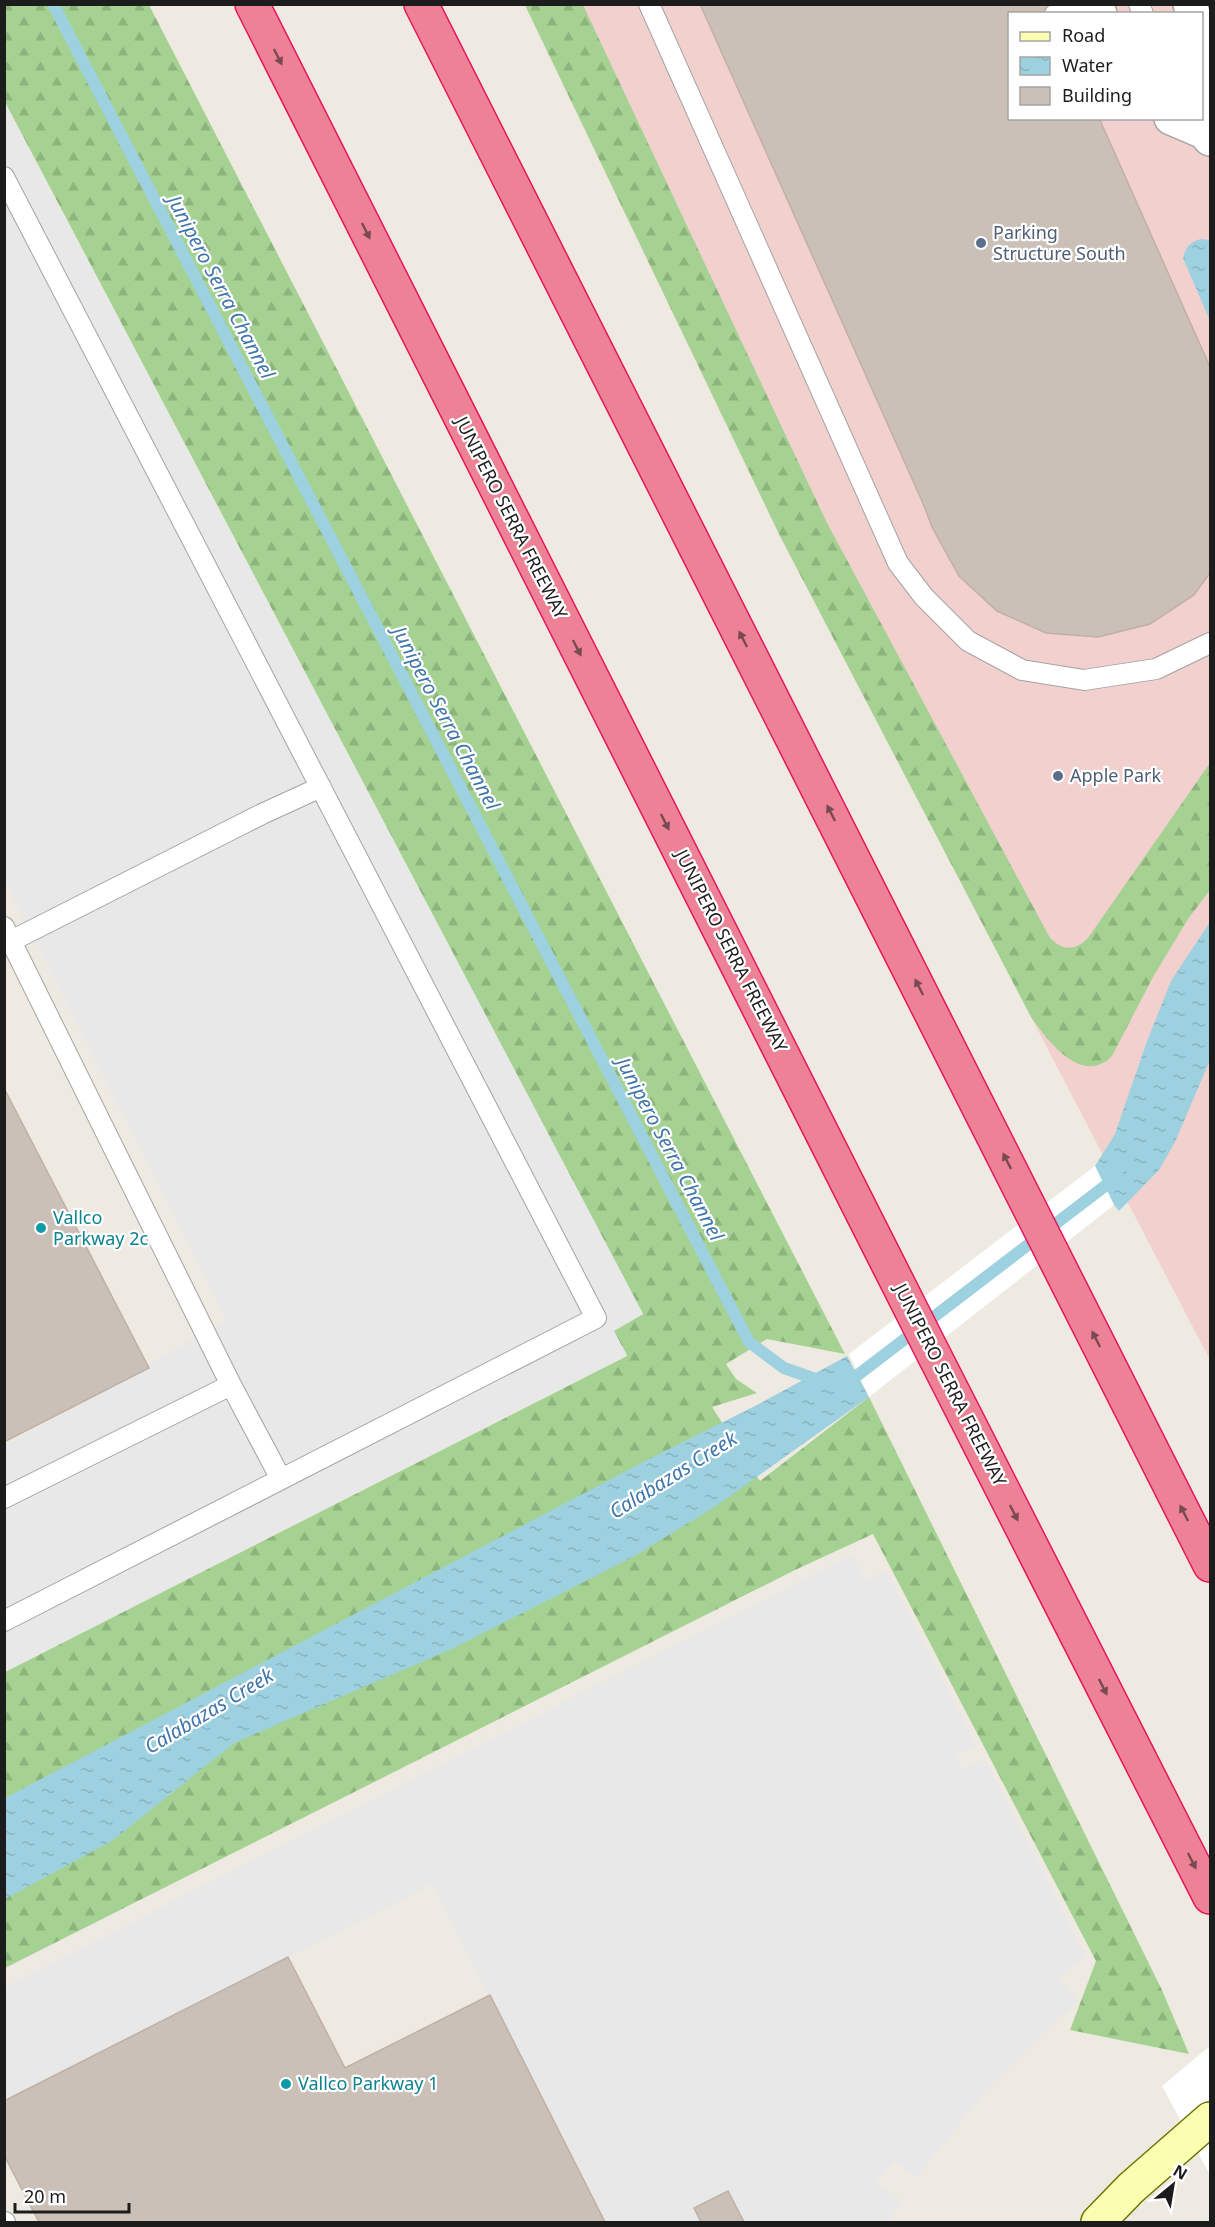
<svg xmlns="http://www.w3.org/2000/svg" width="1215" height="2227" viewBox="0 0 1215 2227" font-family="'Noto Sans',sans-serif">
<style>
.commercial{fill:#f1d0ce;fill-rule:evenodd}
.forest{fill:url(#forest-firs)}
.parking{fill:#e8e8e8}
.water{fill:url(#water-ripples)}
.pier{fill:#fff}
.lines{fill:none;stroke-linecap:round;stroke-linejoin:round}
.stream{stroke:#9ed1e0;stroke-width:12}
.building{fill:#cbc0b7;stroke:#c1b0a2;stroke-width:1.5}
.lane-casing{stroke:#a3a3a3;stroke-width:22}
.street-casing{stroke:#a3a3a3;stroke-width:36}
.secondary-casing{stroke:#6a7700;stroke-width:36}
.highway-casing{stroke:#e5165e;stroke-width:36}
.lane{stroke:#fff;stroke-width:20}
.street{stroke:#fff;stroke-width:33}
.secondary{stroke:#fbfeb0;stroke-width:33}
.highway{stroke:#ed8296;stroke-width:33}
.oneway{fill:#7a4a53}
.service-dot{fill:#5c6f8a;stroke:#fff;stroke-width:2}
.culture-dot{fill:#0f9aa8;stroke:#fff;stroke-width:2}
.labels{text-anchor:middle;stroke-width:4.5;stroke-linejoin:round;paint-order:stroke}
.service-label{font-size:18px;fill:#4e5e75;stroke:#fff;text-anchor:start}
.street-label{font-size:18px;fill:#1c1c1c;stroke:#fff}
.culture-label{font-size:18px;fill:#0d838f;stroke:#fff;text-anchor:start}
.water-label{font-size:20px;font-style:italic;fill:#4076ab;stroke:#fff}
</style>
<defs>
<pattern id="forest-firs" width="22" height="20" patternUnits="userSpaceOnUse" patternTransform="scale(1.5)"><rect width="22" height="20" fill="#a5d292"/><path d="M5 1l3.5 6h-7zM16 11l3.5 6h-7z" fill="#8db47d"/></pattern>
<pattern id="water-ripples" width="26" height="14" patternUnits="userSpaceOnUse" patternTransform="scale(1.5)"><rect width="26" height="14" fill="#9ed1e0"/><path d="M2 4q2-2 4 0t4 0M15 11q2-2 4 0t4 0" fill="none" stroke="#88b3c0"/></pattern>
</defs>
<rect width="100%" height="100%" fill="#efeae1"/>
<path class="commercial" d="M525,5h685v1355l-430,-824zM1010,14h192v104h-192z"/>
<path class="forest" d="M5,5h144l696,1349 -78,-15 -41,25 10,15 21,14 -45,14 48,74 109,-84 293,593 27,64 -119,-24 26,-69 -223,-427 -78,36 -790,398v-296l622,-316 -14,-25 30,-17 -638,-1212z
M525,5h58l243,516 224,417c13,13 25,13 38,0l122,-175v127l-22,29 -35,58 -41,79c-30,31 -65,-16 -81,-39l-251,-481z"/>
<path class="parking" d="M4,102l639,1212 -29,17 13,24 -622,317v-227l222,-125 -222,-438z
M852,1555l13,26 21,-11 90,174 -20,12 7,14 22,-11 102,199 -27,17 1,7 18,19 -35,31 -61,63 -66,82 -23,-16 -18,21 25,18 -12,22h-284l-173,-338 -427,217v-114z"/>
<path class="water" d="M1201,239l9,1v81l-27,-63c3,-12 7,-16 18,-19z
M1210,922v138l-35,82 -16,28 -40,41 -5,-6 -19,-39 20,-32 31,-90 25,-63z
M847,1356l22,41 -153,109 -83,51 -179,91 -220,95 -122,98 -107,58v-101l646,-340 106,-53z"/>
<path class="pier" d="M1095,1166l19,39 -245,192 -20,-43z
M1210,2046v129l-48,-89z"/>
<g class="lines">
<path class="stream" d="M53,4l696,1338 35,26 37,13
M846,1384l259,-198 12,-12"/>
</g>
<path class="building" d="M700,4h348l4,10h-42v104h89l111,249v206l-16,22 -44,29 -52,13 -52,-4 -49,-22 -38,-35 -26,-47 -11,-28z
M4,1088l145,280 -145,74z
M288,1957l57,111 145,-73 115,227h-566l-35,-67v-54z
M728,2191l16,31h-43l-7,-14z"/>
<g class="lines">
<defs>
<path id="lane" d="M649,4l249,559 26,34 44,44 54,29 62,10 72,-11 54,-26
M1139,4l4,10
M1055,14l19,-10
M4,177l592,1141 -592,303
M4,927l227,458 50,94
M11,941l251,-127 59,-27
M4,1498l227,-113
M4,2222h1"/>
<path id="street" d="M1095,4l5,10
M1190,4l3,10
M1202,33l8,30
M1171,118l33,14 6,7
M1204,132l6,-50"/>
<path id="secondary" d="M1098,2222l33,-34 79,-69"/>
<path id="highway" d="M252,4l679,1345 279,548
M421,4l789,1561"/>
</defs>
<use href="#lane" class="lane-casing"/>
<use href="#street" class="street-casing"/>
<use href="#secondary" class="secondary-casing"/>
<use href="#highway" class="highway-casing"/>
<use href="#lane" class="lane"/>
<use href="#street" class="street"/>
<use href="#secondary" class="secondary"/>
<use href="#highway" class="highway"/>
</g>
<defs><path id="oneway-solid" d="M-6-.8H1V-3.2L6.5 0L1 3.2V.8H-6Z" transform="scale(1.5)"/></defs>
<g class="oneway">
<use href="#oneway-solid" transform="translate(278 57) rotate(63)"/>
<use href="#oneway-solid" transform="translate(366 231) rotate(63)"/>
<use href="#oneway-solid" transform="translate(743 639) rotate(-117)"/>
<use href="#oneway-solid" transform="translate(577 648) rotate(63)"/>
<use href="#oneway-solid" transform="translate(831 813) rotate(-117)"/>
<use href="#oneway-solid" transform="translate(665 822) rotate(63)"/>
<use href="#oneway-solid" transform="translate(919 987) rotate(-117)"/>
<use href="#oneway-solid" transform="translate(1007 1161) rotate(-117)"/>
<use href="#oneway-solid" transform="translate(1096 1339) rotate(-117)"/>
<use href="#oneway-solid" transform="translate(1014 1513) rotate(63)"/>
<use href="#oneway-solid" transform="translate(1184 1513) rotate(-117)"/>
<use href="#oneway-solid" transform="translate(1103 1687) rotate(63)"/>
<use href="#oneway-solid" transform="translate(1192 1861) rotate(63)"/>
</g>
<g class="service-dot">
<circle cx="981" cy="243" r="6"/>
<circle cx="1058" cy="776" r="6"/>
</g>
<g class="culture-dot">
<circle cx="41" cy="1228" r="6"/>
<circle cx="286" cy="2084" r="6"/>
</g>
<g class="labels">
<g class="service-label">
<text x="993" y="239">Parking<tspan x="993" dy="21">Structure South</tspan></text>
<text x="1070" y="782">Apple Park</text>
</g>
<g class="street-label">
<text transform="translate(511 518) rotate(63)" y="6">JUNIPERO SERRA FREEWAY</text>
<text transform="translate(731 951) rotate(63)" y="6">JUNIPERO SERRA FREEWAY</text>
<text transform="translate(950 1385) rotate(63)" y="6">JUNIPERO SERRA FREEWAY</text>
</g>
<g class="culture-label">
<text x="53" y="1224">Vallco<tspan x="53" dy="21">Parkway 2c</tspan></text>
<text x="298" y="2090">Vallco Parkway 1</text>
</g>
<g class="water-label">
<text transform="translate(221 287) rotate(62)" y="7">Junipero Serra Channel</text>
<text transform="translate(446 718) rotate(62)" y="7">Junipero Serra Channel</text>
<text transform="translate(670 1149) rotate(62)" y="7">Junipero Serra Channel</text>
<text transform="translate(673 1475) rotate(-32)" y="7">Calabazas Creek</text>
<text transform="translate(209 1711) rotate(-31)" y="7">Calabazas Creek</text>
</g>
</g>
<rect width="1215" height="2227" fill="none" stroke="#1c1c1c" stroke-width="12"/>
<rect x="1008" y="12" width="195" height="108" fill="#ffffff" stroke="#a4a4a4" stroke-width="1.5"/>
<rect x="1020" y="32" width="30" height="9" fill="#fbfeb0" stroke="#a4a4a4" stroke-width="1.5"/>
<text x="1062" y="42" font-size="18" fill="#1c1c1c">Road</text>
<rect x="1020" y="57" width="30" height="18" fill="url(#water-ripples)" stroke="#a4a4a4" stroke-width="1.5"/>
<text x="1062" y="72" font-size="18" fill="#1c1c1c">Water</text>
<rect x="1020" y="87" width="30" height="18" fill="#cbc0b7" stroke="#a4a4a4" stroke-width="1.5"/>
<text x="1062" y="102" font-size="18" fill="#1c1c1c">Building</text>
<g transform="translate(1173 2185) rotate(30)" stroke="#ffffff" stroke-width="4.5" paint-order="stroke">
<path d="M0-4.5L10 22L0 15L-10 22Z" fill="#1c1c1c"/>
<text y="-9" font-size="16" font-weight="bold" text-anchor="middle" fill="#1c1c1c">N</text>
</g>
<path d="M15 2203v9h114v-9" fill="none" stroke="#1c1c1c" stroke-width="3"/>
<text x="24" y="2203" font-size="18" fill="#1c1c1c" stroke="#ffffff" stroke-width="4.5" paint-order="stroke">20 m</text>
</svg>
